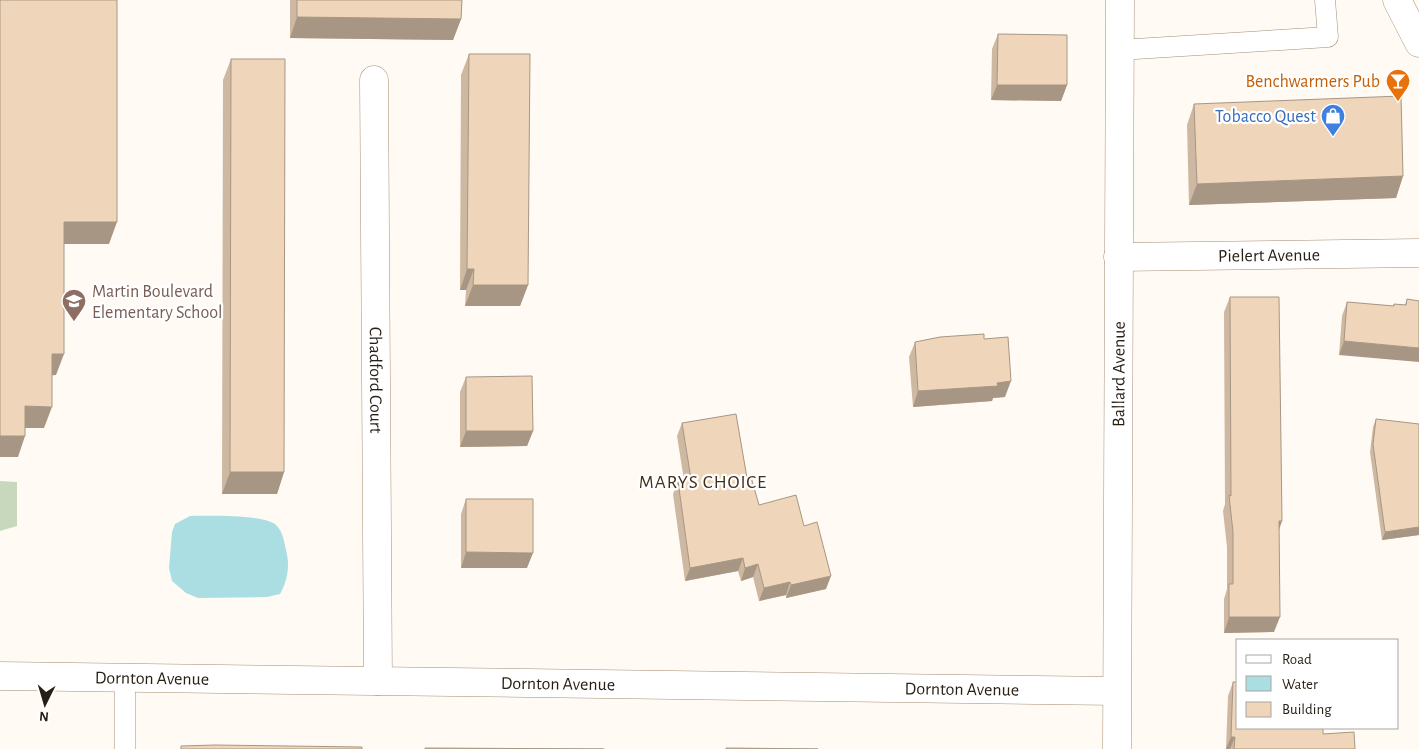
<svg xmlns="http://www.w3.org/2000/svg" width="1419" height="749" viewBox="0 0 1419 749" font-family="'Alegreya Sans',sans-serif">
<style>
.green{fill:#c7d8bc}
.water{fill:#aadee3}
.lines{fill:none;stroke-linecap:round;stroke-linejoin:round}
.lane-casing{stroke:#a58e75;stroke-width:21}
.street-casing{stroke:#a58e75;stroke-width:29}
.secondary-casing{stroke:#a58e75;stroke-width:29}
.lane{stroke:#fff;stroke-width:20}
.street{stroke:#fff;stroke-width:28}
.secondary{stroke:#fff;stroke-width:28}
.wall{fill:#ceb8a1}
.shaded-wall{fill:#a79683}
.building{fill:#efd6bb;stroke:#a79683}
.labels{text-anchor:middle;stroke-width:4.5;stroke-linejoin:round;paint-order:stroke}
.food-label{font-size:18px;fill:#c56008;stroke:#fff;text-anchor:end}
.shop-label{font-size:18px;fill:#366cbe;stroke:#fff;text-anchor:end}
.street-label{font-size:18px;fill:#271e14;stroke:#fff}
.education-label{font-size:18px;fill:#785e54;stroke:#fff;text-anchor:start}
.neighbourhood-label{font-size:19px;letter-spacing:1px;fill:#422f18;stroke:#fff}
</style>
<rect width="100%" height="100%" fill="#fffaf4"/>
<path class="green" d="M0,481l17,1v44l-17,5z"/>
<path class="water" d="M190,516c16,0 76,-2 86,9 7,7 8,16 10,25 4,15 2,30 -6,44l-13,3 -69,1 -12,-5 -14,-12 -3,-13 3,-36 3,-8z"/>
<g class="lines">
<defs>
<path id="lane" d="M1119,50l209,-13 -3,-37
M125,678v71"/>
<g id="street">
<path id="s1" d="M374,80l4,601"/>
<path id="s2" d="M1118,257l301,-4"/>
<path id="s3" d="M0,676l1116,15"/>
<path id="s4" d="M1117,749l3,-749"/>
</g>
<path id="secondary" d="M1397,0l22,43"/>
</defs>
<use href="#lane" class="lane-casing"/>
<use href="#street" class="street-casing"/>
<use href="#secondary" class="secondary-casing"/>
<use href="#lane" class="lane"/>
<use href="#street" class="street"/>
<use href="#secondary" class="secondary"/>
</g>
<path class="wall" d="M290,0h172l-1,19 -8,21 -163,-2z
M998,34l69,51 -6,16 -70,-1 1,-51z
M469,54l59,231 -8,21h-55l1,-16h-6l1,-215z
M231,59l53,413 -7,22h-55l1,-414z
M1194,104l209,72 -7,22 -207,7 -2,-80z
M1230,297l49,233 -5,102 -50,1v-34l3,-10v-42l-4,-36 2,-7 -1,-192z
M1407,299l12,2 -80,54 3,-39 5,-14 46,4 1,-2 11,1z
M984,339l21,58 -12,1 -1,3 -79,6 -4,-50 6,-15z
M466,377l67,54 -6,15 -67,1v-55z
M1376,419l43,116 -37,5 -12,-88 3,-25z
M682,423l65,55 12,27 45,21 22,63 -40,9v-3l-27,6 -6,-24 -12,4 -3,-10 -53,10 -12,-87 5,-13 6,-1 -7,-44z
M466,499l61,69h-66v-54z
M1233,682l90,52 32,15h-129l2,-53z"/>
<path class="shaded-wall" d="M297,17l164,2 -8,21 -163,-2z
M997,85h70l-6,16 -70,-1z
M1403,176l-7,22 -207,7 8,-21z
M64,222h53l-8,22h-53z
M467,269h7l-8,21h-6z
M473,285h55l-8,21h-55z
M1344,341l75,7v14l-80,-7z
M52,354h12l-8,21 -12,1z
M1011,381l-6,16 -12,1 -1,3 -79,6 5,-16z
M25,406l27,1 -8,21h-26z
M466,431h67l-6,15 -67,1z
M0,436h25l-7,21h-18z
M230,472h54l-7,22h-55z
M1279,521h3l-5,15z
M1419,527v8l-37,5 3,-8z
M466,552l67,1 -6,15h-66z
M743,558l-5,13 -53,10 5,-13z
M758,564l-5,13 -12,4 4,-13z
M831,576l-5,13 -40,9 5,-13z
M790,582l-4,13 -27,6 5,-13z
M1229,617h51l-6,15 -50,1z
M1231,737h4l-5,12h-4z"/>
<path class="building" d="M0,0h117v222h-53v132h-12v53l-27,-1v30h-25z
M297,0h165l-1,19 -164,-2z
M998,34l69,1v50h-70z
M469,54h61l-2,231h-55l1,-16h-7z
M231,59h54l-1,413h-54z
M1401,96l2,80 -206,8 -3,-80z
M1230,297h49l3,224h-3l1,96h-51v-33h4v-52l-4,-37 2,1z
M1407,299l12,2v47l-75,-7 3,-39 47,4v-2l12,1z
M984,334v5l24,-2 3,44 -14,2 1,3 -80,5 -3,-49 25,-5z
M532,376l1,55h-67v-54z
M736,414l11,64 4,-1 8,28 37,-10 8,31 13,-4 14,54 -40,9 -1,-3 -26,6 -6,-24 -13,4 -2,-10 -53,10 -12,-87 13,-2 -9,-56z
M1376,419l43,5v103l-34,5 -12,-88z
M466,499h67v54l-67,-1z
M1233,682h5v46h85v6l31,-2 1,17h-121l1,-12h-4z
M215,745l147,2v2h-181v-3z
M425,748l179,1h-179z
M726,748l92,1h-92z"/>
<defs>
<symbol id="bar-pin" viewBox="-11 -11 22 30"><path d="M0 17L-7.5 6A9.5 9.5 0 1 1 7.5 6Z" fill="#e8710a" stroke="#fff"/><path d="M-6-5H6L.8 .8V4.5H3.5V6h-7V4.5H-.8V.8Z" fill="#fff"/></symbol>
<symbol id="shop-pin" viewBox="-11 -11 22 30"><path d="M0 17L-7.5 6A9.5 9.5 0 1 1 7.5 6Z" fill="#3f7fe0" stroke="#fff"/><path d="M-5-2.5h2.3a2.7 3.5 0 0 1 5.4 0H5L5.5 6h-11ZM-1.5-2.5h3a1.5 2.3 0 0 0-3 0Z" fill="#fff"/></symbol>
<symbol id="school-pin" viewBox="-11 -11 22 30"><path d="M0 17L-7.5 6A9.5 9.5 0 1 1 7.5 6Z" fill="#8d6e63" stroke="#fff"/><path d="M0-5L7-2L0 1L-7-2ZM-4 1L0 2.5L4 1V4Q0 6-4 4Z" fill="#fff"/></symbol>
</defs>
<g fill-rule="evenodd">
<use href="#bar-pin" x="1384" y="67" width="28" height="38"/>
<use href="#shop-pin" x="1319" y="102" width="28" height="38"/>
<use href="#school-pin" x="60" y="287" width="28" height="38"/>
</g>
<g class="labels">
<g class="food-label">
<text x="1380" y="87">Benchwarmers Pub</text>
</g>
<g class="shop-label">
<text x="1316" y="122">Tobacco Quest</text>
</g>
<g class="street-label">
<text dy="6" stroke="none"><textPath href="#s2" startOffset="151">Pielert Avenue</textPath></text>
<text dy="6" stroke="none"><textPath href="#s4" startOffset="375">Ballard Avenue</textPath></text>
<text dy="6" stroke="none"><textPath href="#s1" startOffset="300">Chadford Court</textPath></text>
<text dy="6" stroke="none"><textPath href="#s3" startOffset="152">Dornton Avenue</textPath></text>
<text dy="6" stroke="none"><textPath href="#s3" startOffset="558">Dornton Avenue</textPath></text>
<text dy="6" stroke="none"><textPath href="#s3" startOffset="962">Dornton Avenue</textPath></text>
</g>
<g class="education-label">
<text x="92" y="297">Martin Boulevard<tspan x="92" dy="21">Elementary School</tspan></text>
</g>
<g class="neighbourhood-label">
<text x="703" y="488">MARYS CHOICE</text>
</g>
</g>
<rect x="1236" y="639" width="162" height="90" fill="#ffffff" stroke="#a9a5a1"/>
<rect x="1246" y="655" width="25" height="8" fill="#ffffff" stroke="#a9a5a1"/>
<text x="1282" y="664" font-size="15" fill="#271e14">Road</text>
<rect x="1246" y="676" width="25" height="15" fill="#aadee3" stroke="#a9a5a1"/>
<text x="1282" y="689" font-size="15" fill="#271e14">Water</text>
<rect x="1246" y="702" width="25" height="15" fill="#efd6bb" stroke="#a9a5a1"/>
<text x="1282" y="714" font-size="15" fill="#271e14">Building</text>
<g transform="translate(45 704) rotate(185)" stroke="#ffffff" stroke-width="4" paint-order="stroke">
<path d="M0-4L9 19L0 12L-9 19Z" fill="#271e14"/>
<text y="-8" font-size="14" font-weight="bold" text-anchor="middle" fill="#271e14">N</text>
</g>
</svg>
